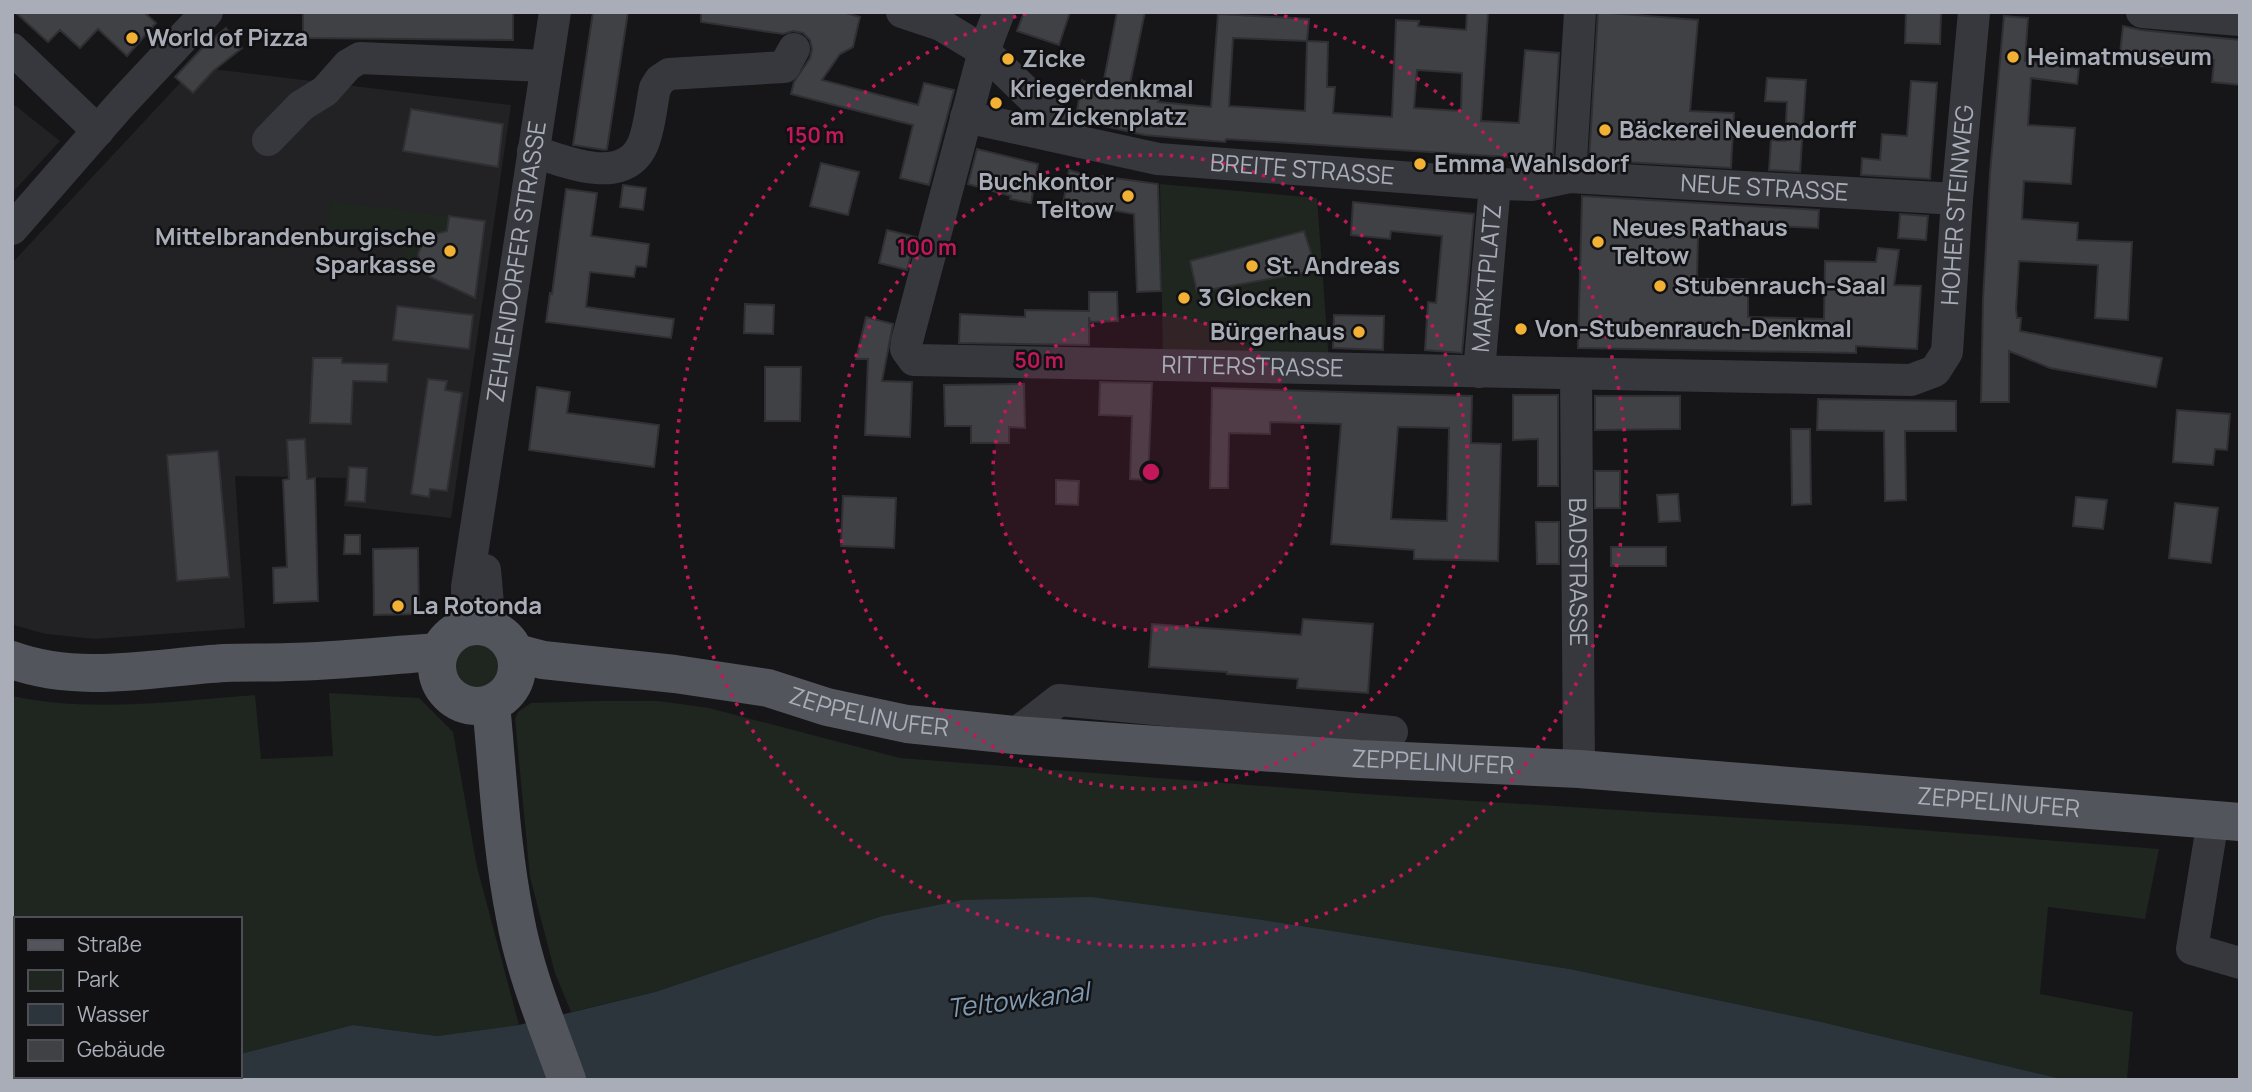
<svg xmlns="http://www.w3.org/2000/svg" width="2252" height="1092" viewBox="0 0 2252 1092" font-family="Manrope,sans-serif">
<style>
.built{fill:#222225}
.green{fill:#1e261f}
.water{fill:#2c353c}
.building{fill:#404145;stroke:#303034;stroke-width:2;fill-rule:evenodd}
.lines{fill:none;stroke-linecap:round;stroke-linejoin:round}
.minor{stroke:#37383d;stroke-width:32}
.major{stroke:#53555c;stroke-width:38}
.ring{fill:none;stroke:#c2185b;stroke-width:3.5;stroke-dasharray:3.5 7}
.poi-dot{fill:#f2b134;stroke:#111113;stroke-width:2.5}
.labels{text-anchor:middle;stroke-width:5;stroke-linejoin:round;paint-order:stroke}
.poi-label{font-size:24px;font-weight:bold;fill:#a8adb8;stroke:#111113;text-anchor:start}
.street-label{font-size:24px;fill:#a8adb8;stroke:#111113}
.water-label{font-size:26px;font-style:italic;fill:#7f9bb3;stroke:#111113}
.centre{fill:#c2185b;stroke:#111113;stroke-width:3.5}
.ring-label{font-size:21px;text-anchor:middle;font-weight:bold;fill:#c2185b;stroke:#111113;stroke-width:5;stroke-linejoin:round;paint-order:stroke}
</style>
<rect width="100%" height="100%" fill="#161618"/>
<path class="built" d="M195,67l316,38 -60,413 -107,-12 2,-28 -111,-2 10,152 -150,11 -49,-5 -29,-8 -5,-3v-360z
M12,103l48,38 -48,52z"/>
<path class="green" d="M1160,184l157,14 12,164 -166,-4z
M331,201l118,15 -3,17c-21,0 -34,17 -23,37l-21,-8 3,-22 -78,-10z
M454 665a24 24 0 1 1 48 0a24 24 0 1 1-48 0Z
M329,693l90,5 34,34 24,135 42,158 -82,11 -84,-11 -113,29v-135h-224v157h135l-14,4h-125v-384c77,17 165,5 243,-1l6,64 72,-3z
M599,701h60l50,7 191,50 479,37 477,30 303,24 -14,70 -97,-12 -8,87 93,18 -6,68h-61l-249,-59 -247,-52 -307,-49 -301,-20 -80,16 -227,76 -84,20 -16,-39 -25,-96 -15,-158 3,-7 13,-9z"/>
<path class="water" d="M1091,897l172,23 307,49 247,52 249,59h-1929l14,-4h89v-22l113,-29 84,11 82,-11 136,-33 227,-76 80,-16z"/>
<path class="building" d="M15,12h129l12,11 -29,33 -29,-27 -18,19 -20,-18 -12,12z
M303,12h210v28l-210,-2z
M593,12h35l-21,137 -2,1 -32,-5z
M701,12h141l18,5 -7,30 -13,7 -18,26 96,25 6,-22 30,7 -25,95 -29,-7 13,-53 -122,-31 3,-12 16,-24 2,-9 -2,-9 -7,-7 -10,-2 -10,3 -82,-12z
M1024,12h46l-11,33 -42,-14z
M1117,12h28l-17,81 31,6 -1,3 53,5 7,-93 91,5 -2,22 21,1 -1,45h8l-2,26 59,4 4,-97 23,1 -1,5 48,4 1,-18h21l-7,109 38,2 6,-73 34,3 -6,107 -327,-21 -1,3 -81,-7 -40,-9v-2l-27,-13 5,-31 20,10zM1233,38l74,3 -2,70 -76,-5zM1417,70l45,3 -1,38 -47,-3z
M1598,12l100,8 -8,91 44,2 -3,55 -142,-8z
M1906,12h35l-1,32 -35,-1z
M2004,16l24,2 -3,43 54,7 -2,16 -46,-6 -3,47 47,3 -4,56 -47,-3 -2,38 56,4 -1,17 55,2 -4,78 -33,-2 3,-53 -79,-4 -3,48 1,9h4l-1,13 142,27 -6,29 -106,-19 -41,-17v51h-28l2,-102 7,-127z
M2123,26l18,4 99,10v45l-28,-3 2,-22 -43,-4 -1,11 -51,-5z
M226,28l16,20 -29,23 -20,22 -18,-16 30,-32z
M1767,78l39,2 -6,92 -31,-2 2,-30 14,1 2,-39 -22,-1z
M1911,81l26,2 -7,96 -69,-4 1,-17 18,2 2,-26 25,2z
M411,109l92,15 -5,43 -95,-16z
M977,149l61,15 -7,39 -21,-4 1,-3 -43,-12z
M821,163l38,9 -11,43 -38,-9z
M1069,170l31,9v-3l58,8 3,107 -24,1 -3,-78 -47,-8 -1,8 -24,-4z
M623,185l23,3 -3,22 -23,-3z
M566,189l31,4 -6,43 58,8 -3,23 -10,-1 -2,11 -44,-5 -4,35 88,12 -3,19 -125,-16 4,-29 2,1z
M1582,196l237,14 -1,18 -98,-4v11l-22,2 -1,42h51v38l76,2 1,-58 51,1 2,-14 21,2 -5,35 27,1 -4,63 -61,-3v7l-278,-5z
M1353,202l121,12 -12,139 -37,-3 3,-48 8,1 6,-67 -51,-5 -1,8 -39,-4z
M1900,214l28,2 -2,24 -28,-2z
M449,216l36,5 -10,77 -45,-21 -10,-12 -2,-11 5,-12 9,-7 15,-4z
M887,230l29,7 -9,33 -28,-7z
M1304,231l8,25 1,15 -116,21 -7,-31z
M1089,292h28l1,29 -28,1 -1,-5v28l-130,-2 1,-29 65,3v-7l64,1z
M745,304l29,1 -1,29 -29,-1z
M397,306l76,9 -4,34 -76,-9z
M1334,315l50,1 -1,34 -50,-2z
M866,317l27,7 -11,57 30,1 -2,55 -45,-2 3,-76h-12z
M313,358h29v5l46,1 -1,18 -34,-1 -2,43 -41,-1z
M765,367h36l-1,54h-35z
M428,379l19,2 -2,9 17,3 -15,98 -17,-2 -1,8 -18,-3z
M1100,382l52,1 -4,97 -18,-1 2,-63 -33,-1z
M1024,384l1,44 -16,-1v16h-38v-17h-26l-1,-41z
M537,387l33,5 -3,21 92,12 -5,42 -125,-17z
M1212,388l260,8 -1,47 30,1 -3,117 -84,-2v-9l-83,-6 10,-120 -71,-2v12l-41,-1 -1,55h-18zM1398,427l51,1 -2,93 -56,-2z
M1513,395h45v91h-20v-47l-25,1z
M1595,396h85v33l-85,1z
M1818,399l138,2v30h-51l1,69 -21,1 -1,-70 -67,-1z
M2177,410l53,4 -3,36 -12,-1 -2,16 -40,-3z
M1791,429h19l1,75 -19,1z
M305,439l2,40 8,-1 3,123 -44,2 -1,-35 14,-1 -4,-87 6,-1 -2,-39z
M218,451l11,126 -52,4 -10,-126z
M349,467l18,1 -2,34 -18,-1z
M1595,471h25v37h-25z
M1056,480l23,1 -1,24 -22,-1z
M1678,494l2,27 -21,1 -2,-27z
M843,496l53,2 -2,50 -53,-2z
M2076,497l31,3 -4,29 -30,-3z
M2175,503l43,5 -7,55 -42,-5z
M1536,522h23v42h-22z
M345,535h15v19h-16z
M1611,547h55v19h-55z
M418,548l1,66 -45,1 -1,-66z
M1303,619l70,5 -5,69 -71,-5 1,-9 -71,-5v-2l-78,-5 3,-43 149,11z"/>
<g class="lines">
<g class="minor">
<path d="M902,12l39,13 43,26 92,89"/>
<path id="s1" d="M999,12l-15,39 -77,290 -1,8 8,11 997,20 24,-9 12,-19 10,-153 17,-187"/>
<path d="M2142,12l98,8"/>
<path d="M12,49l86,82"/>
<path id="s2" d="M966,117l192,42 337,25 36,1 39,-8 387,22"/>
<path d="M268,140l33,-34 24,-15 23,-26 12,-7 186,8"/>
<path d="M533,151c29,10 90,36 109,-5 8,-17 9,-40 13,-58l5,-8 9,-6 115,-7 10,-18"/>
<path d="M1570,177l10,-165"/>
<path d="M12,229l109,-125 86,-92"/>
<path id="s3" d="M1479,372l16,-188"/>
<path id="s4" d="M1576,374l3,395"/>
<path d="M485,570l5,57"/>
<path id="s5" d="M467,627v-40l88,-575"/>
<path d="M1014,735l45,-35 333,32"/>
<path d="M2213,820l-21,129 48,14"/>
</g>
<g class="major">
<circle cx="477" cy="666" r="40"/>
<path id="s6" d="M516,653l27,7 132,14 93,14 59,19 80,17 107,11 345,24 220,10 661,53"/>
<path d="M12,660c69,25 143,7 213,3 21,-1 43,0 64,-1 50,-1 100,-7 150,-10"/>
<path d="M491,704c7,71 10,142 24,213 10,56 33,110 52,163"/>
</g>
</g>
<circle cx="1151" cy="472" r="158" fill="#c2185b" fill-opacity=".12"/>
<g class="ring">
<circle cx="1151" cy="472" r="158"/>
<circle cx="1151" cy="472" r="317"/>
<path d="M1274 13A475 475 0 1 1 1028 13"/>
</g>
<g class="poi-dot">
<circle cx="132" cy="38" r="7"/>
<circle cx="2013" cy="57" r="7"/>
<circle cx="1008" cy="59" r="7"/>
<circle cx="996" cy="103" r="7"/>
<circle cx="1605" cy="130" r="7"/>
<circle cx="1420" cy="164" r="7"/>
<circle cx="1128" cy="196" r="7"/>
<circle cx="1598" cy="242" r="7"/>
<circle cx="450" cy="251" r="7"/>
<circle cx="1252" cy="266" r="7"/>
<circle cx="1660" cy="286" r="7"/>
<circle cx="1184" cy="298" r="7"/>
<circle cx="1521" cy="329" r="7"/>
<circle cx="1359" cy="332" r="7"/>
<circle cx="398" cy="606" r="7"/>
</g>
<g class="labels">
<g class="poi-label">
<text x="146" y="46">World of Pizza</text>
<text x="2027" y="65">Heimatmuseum</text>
<text x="1022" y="67">Zicke</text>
<text x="1010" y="97">Kriegerdenkmal<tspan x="1010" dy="28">am Zickenplatz</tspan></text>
<text x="1619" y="138">Bäckerei Neuendorff</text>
<text x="1434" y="172">Emma Wahlsdorf</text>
<text x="1114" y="190" text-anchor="end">Buchkontor<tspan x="1114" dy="28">Teltow</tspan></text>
<text x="1612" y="236">Neues Rathaus<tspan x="1612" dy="28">Teltow</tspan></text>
<text x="436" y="245" text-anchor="end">Mittelbrandenburgische<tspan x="436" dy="28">Sparkasse</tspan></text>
<text x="1266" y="274">St. Andreas</text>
<text x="1674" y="294">Stubenrauch-Saal</text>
<text x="1198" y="306">3 Glocken</text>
<text x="1535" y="337">Von-Stubenrauch-Denkmal</text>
<text x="1345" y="340" text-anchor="end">Bürgerhaus</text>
<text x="412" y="614">La Rotonda</text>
</g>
<g class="street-label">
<text dy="8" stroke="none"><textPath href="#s2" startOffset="341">BREITE STRASSE</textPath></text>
<text dy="8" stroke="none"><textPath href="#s2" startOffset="805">NEUE STRASSE</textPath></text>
<text dy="8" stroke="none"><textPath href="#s1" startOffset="1556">HOHER STEINWEG</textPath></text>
<text dy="8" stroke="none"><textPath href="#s5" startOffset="369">ZEHLENDORFER STRASSE</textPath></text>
<text dy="8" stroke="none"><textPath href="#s3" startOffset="94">MARKTPLATZ</textPath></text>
<text dy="8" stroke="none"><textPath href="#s1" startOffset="702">RITTERSTRASSE</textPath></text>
<text dy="8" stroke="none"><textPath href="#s4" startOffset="198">BADSTRASSE</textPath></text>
<text dy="8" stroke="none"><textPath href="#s6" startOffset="359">ZEPPELINUFER</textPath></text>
<text dy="8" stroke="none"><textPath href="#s6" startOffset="926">ZEPPELINUFER</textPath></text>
<text dy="8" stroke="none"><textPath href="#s6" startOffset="1493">ZEPPELINUFER</textPath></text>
</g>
<g class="water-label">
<text transform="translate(1018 1000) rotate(-7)" y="9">Teltowkanal</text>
</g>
</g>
<circle cx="1151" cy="472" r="10" class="centre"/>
<g class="ring-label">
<text x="815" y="143">150 m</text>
<text x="927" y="255">100 m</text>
<text x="1039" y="368">50 m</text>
</g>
<rect width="2252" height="1092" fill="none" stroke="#a8adb8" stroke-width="28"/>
<rect x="14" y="917" width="228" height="161" fill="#111113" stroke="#4d4f55" stroke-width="2"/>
<rect x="28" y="940" width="35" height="10" fill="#53555c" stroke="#4d4f55" stroke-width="2"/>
<text x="77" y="952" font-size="21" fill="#a8adb8">Straße</text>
<rect x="28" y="970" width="35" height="21" fill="#1e261f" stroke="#4d4f55" stroke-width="2"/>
<text x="77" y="987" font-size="21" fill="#a8adb8">Park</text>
<rect x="28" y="1004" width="35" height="21" fill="#2c353c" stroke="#4d4f55" stroke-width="2"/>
<text x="77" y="1022" font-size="21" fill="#a8adb8">Wasser</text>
<rect x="28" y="1040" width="35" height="21" fill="#404145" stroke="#4d4f55" stroke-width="2"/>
<text x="77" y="1057" font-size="21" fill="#a8adb8">Gebäude</text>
</svg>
